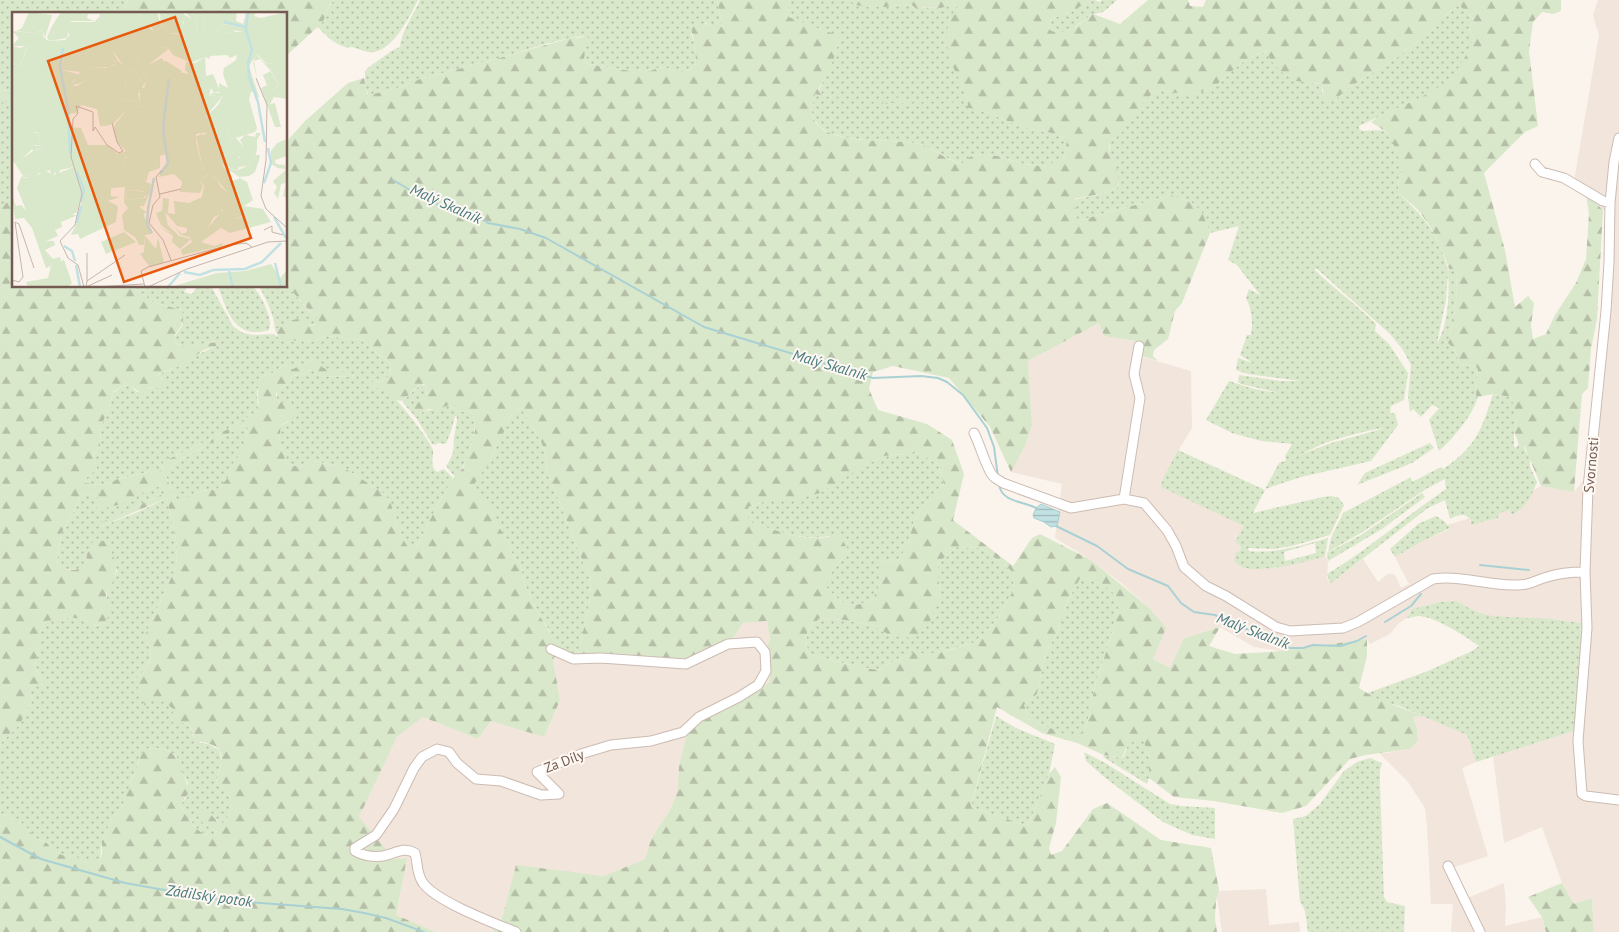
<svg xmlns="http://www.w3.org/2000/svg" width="1619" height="932" viewBox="0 0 1619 932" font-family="'PT Sans',sans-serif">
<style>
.residential{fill:#f2e5db}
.green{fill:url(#green-dots);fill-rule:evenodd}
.forest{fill:url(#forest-firs);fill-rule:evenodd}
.water{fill:url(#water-rules);stroke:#a9d1d4}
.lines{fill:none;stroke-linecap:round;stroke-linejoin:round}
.stream{stroke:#a9d1d4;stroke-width:2}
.minor-casing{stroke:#ccbcb3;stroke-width:11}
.minor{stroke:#fff;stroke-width:9}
.labels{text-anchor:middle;stroke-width:4;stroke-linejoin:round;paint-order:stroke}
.street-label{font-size:14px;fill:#745a51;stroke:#fef8f3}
.water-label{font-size:15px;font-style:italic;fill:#497a7e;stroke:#fef8f3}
.inset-river{fill:none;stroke:#c2e1e3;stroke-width:2.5}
.inset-road{fill:none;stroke:#c5b6ae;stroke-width:1}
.view{fill:#e8590c;fill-opacity:0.15;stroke:#e8590c;stroke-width:2.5}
.inset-edge{fill:none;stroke:#745a51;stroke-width:2.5}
</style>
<defs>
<pattern id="green-dots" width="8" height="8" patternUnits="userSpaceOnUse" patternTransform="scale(1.25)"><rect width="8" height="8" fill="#d9e8cb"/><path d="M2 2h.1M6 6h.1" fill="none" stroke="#b5bfa7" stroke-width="1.8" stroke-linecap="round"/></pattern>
<pattern id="forest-firs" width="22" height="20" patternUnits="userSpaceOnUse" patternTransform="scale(1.25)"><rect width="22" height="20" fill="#d9e8cb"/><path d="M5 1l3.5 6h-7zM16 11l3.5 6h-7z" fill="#b5bfa7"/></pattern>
<pattern id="water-rules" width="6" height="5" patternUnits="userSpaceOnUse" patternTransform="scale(1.25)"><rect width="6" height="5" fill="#c2e1e3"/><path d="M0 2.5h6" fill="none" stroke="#a2b9ba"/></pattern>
</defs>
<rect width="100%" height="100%" fill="#fbf4ec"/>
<path class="residential" d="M1598,0h21v932h-25l-2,-34 -18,6 -12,-21 -20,-56 -38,16 -11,-87 84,-26 5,-107 -50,-5h-33l-18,-5 -13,-4 -11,-8 -17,1 -28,7 -5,9 -8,5 -9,11 -20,10 -3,-5 -80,13 -33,-5 -34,-20 -36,11 -14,30 -17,-9 -5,-52 -27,-24 -30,-23 -36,-22 7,-54 -51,-12 14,-26 7,-21 -4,-64 71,-38 5,13 38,6v15l49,14 1,57 -14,23 66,75 -8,16 4,3 1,5 -3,3 17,16 19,-1 51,-12 3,5 -1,17 3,6 33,-25 15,23 11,-9 6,2 6,13 8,-4 -14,-27 26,-15 29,-13 -3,-4 23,-7 1,7 26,-7 1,-5 12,-3 2,5 6,-3 16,-22 7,-4 33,6 21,-26 17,-255 -9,-1 -30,-23 26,-152 -6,-20z
M767,620l3,19 -4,10 4,33 -67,36 -24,49 -2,26 -7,17 -19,29 -6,20 -41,17 -88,-10 -14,52 -10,14h-56l-40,-17 11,-57 -21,2 -27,-43 38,-80 26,-20 55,22 13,-18 53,16 16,-37 -7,-40 6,-12 8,5 29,3 135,-15 12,-18z
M1423,716l44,19 9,27 -14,6 26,88 -36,12 15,30 37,-15 2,24 -1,19 37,-9 4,15h-95l2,-28h-22l-4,-78 -2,-18 -17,-26 -28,-28 30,-5 8,-8 -1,-12 -4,-12z
M1266,889l3,36 30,-3 1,10h-78l-5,-35 1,-6z"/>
<path class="green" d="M0,0h128l-5,14h-109v77l-14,-1z
M334,0h84c-8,16 -24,49 -44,52 -8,1 -14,-3 -22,-5 -2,0 -5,1 -7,0 -11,-3 -21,-13 -28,-21 10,-7 9,-18 17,-26z
M420,0h297l6,27h-11l-6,-4 -15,10 4,12 1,19 -7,6 -9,3 -16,-6 -6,1 -8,3h-19l-43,-7 -4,-6 1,-22 -11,1 -25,6 -53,16 -76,20 -19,8 -28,7h-5l-3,-7v-16l4,-4 24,-17 7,-3c1,-15 14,-33 20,-47z
M790,0h60l6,5 29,2 25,-3 3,3 28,1 14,-4 3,3 -8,13 -2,8v20l5,18 11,22 5,19h-2l22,6 13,6 28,10 27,5 10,7 -4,20 -12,6 -27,-3 -26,-8 -24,-2 -12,10c-15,-4 -27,-15 -42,-20 -26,-7 -102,5 -108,-32 -1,-6 2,-13 3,-19l13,3 -7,-2 -3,-3 6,-11 14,-35 -52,-29z
M1088,0h7l4,2 3,-2h15l-10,9 -4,3 -12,3 -22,16 -6,2h-8l-5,-3 -1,-5 3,-7c14,-3 26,-8 36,-18z
M1459,5l14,13 -4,12 5,7 -5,15 -11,19 -7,8 -12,10 -80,37v2l3,3c7,0 18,-2 24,1 7,4 15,32 17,40l-4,4 -1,13 -2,2c27,24 44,44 52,80l1,-2h8l-1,30 -8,44 7,7 5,14 18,3 -2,28 2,2c-7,21 -23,39 -39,54l-10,-31 10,-12 -7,-3 -11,12 -8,-8 -3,3 -2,-15 3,-32 -8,-15 -13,-16 -74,-66 -1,2c19,19 42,35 61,54l-1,7 14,13 19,29 -4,27 -13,6 -1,7h5l3,12 -27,36 -70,16 -36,12 14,-26 52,-20 54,-15c-18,2 -51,11 -67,18 -11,5 -20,11 -32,14l-1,-4 7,-12 -31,-3 -29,-8 -26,-13 23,-39 25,8 25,4 -38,-9 -3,-2 1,-7 41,6h20l-52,-7 -12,-4 2,-12 15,5 -13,-8 7,-20h4c2,-13 1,-25 -5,-37l3,-9 11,6 -23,-30 -9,-5 11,-34 -29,7 -9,-21 -10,-10 -20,-7 -90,25h-4l-4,-20 31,-7 15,-6 -3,-18 -7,-14 1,-13c20,-14 27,-41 49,-52 9,1 17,4 27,4 32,-1 36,-18 60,-34 6,-4 15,-6 22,-9l16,22 28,10 10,1v9l13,7 13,-12 47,-29 40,-32v-4zM1448,272c2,20 0,54 -11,71l9,-43z
M0,102l14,1v76l-4,19 -10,13z
M286,275c7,18 17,32 32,43v4l-9,4c-12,-8 -23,-3 -34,4 -1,-16 -9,-30 -16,-44h27z
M133,286h55l-4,6 7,2 2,-1 4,-7h14l22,40 4,3 6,4 11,2 20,-1 12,9 13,-3 7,2 9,-1 11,-5 35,4 30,24 -1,12 -9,5 -12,2c5,2 13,4 18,8 9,6 43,49 46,59 1,9 -4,15 4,22l7,-3 9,9 -18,32 -19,38h-7l-7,-10 -12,-37 -8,-9 -36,-23 -12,-4 -20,-4 -15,6 -13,-4 -4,-16 -3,-5 2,-17 7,-3 -6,-19 -5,-3v-9l8,-6 8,-9 11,-2 4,-4 5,1 8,5 31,1 2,-2 -28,-6 -4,-2 -4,-8h-4l-21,10 -9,-4 -13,9 -8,2 -6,14 1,18 -5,6 -44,26 -38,18h-3l-5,5 -1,7 -4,2 -7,-1 -23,6 -9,1 -7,4 -13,3 -14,-1 1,-6 11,-9 -4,-15 7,-7 1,-20 9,-23 3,-11 10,-8 8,1 6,6 18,-5 8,-8 -7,-4 1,-1c22,-5 39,-21 60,-28l-3,-5c-11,3 -37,12 -40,-3l9,-14 -1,-14 -30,-8z
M218,286h34c8,7 22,33 17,44 -34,10 -42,-18 -51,-44z
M421,384l5,2 1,5 -2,5 -10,10 5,7c9,-4 19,-4 29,-8l9,7c4,0 8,-2 12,0 12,6 -2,47 -8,56 -2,3 -5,6 -7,9l-9,-11c9,-13 7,-14 8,-28 1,-7 3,-14 3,-21l-2,-1 -3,12 -6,16 -8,-1 -3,2 -3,-1 -15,-25 -13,-15 -1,-3z
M1493,394l18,3 4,10 2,12 -3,12v15l2,2 4,-5 4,1v4l6,11v8l7,15c-5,14 -12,27 -25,33l-2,-5 -11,3 -1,5 -27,7v-5c-5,-8 -14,-5 -21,-1l-5,-19 -17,8 -98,76 -3,-10c42,-25 78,-57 119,-85l-1,-10 -19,10 -62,42 -36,21 3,-14 12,-25 68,-36 1,5 29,-15 2,2c33,-22 38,-38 50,-75z
M522,408c8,17 29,42 24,60l45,114 -2,23 -11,49 -11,-1 -8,-5 -8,-11 -2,-7 -8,-12 -16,-33 -5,-21 -5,-3 -8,-22 -12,-18 -16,-28 -7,-7 22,-32 4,-15 8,-16 10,-14z
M244,425l4,3v2l-6,22 -11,15 -2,9 -8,10 -4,3 -17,2 -12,5 -5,5h-6l-11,-25 7,-12z
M1430,443l4,5 -22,15 -55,22 8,-12z
M1178,450l87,40 -12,23 70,-16 8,-1 8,2 5,7 -14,30 -38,11 -19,3 -25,-1 1,3c27,3 54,-6 79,-13l-3,18c-18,6 -68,19 -85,10 -2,-1 -4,-3 -6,-5l2,-8 5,-3 -1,-5 -5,-3 9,-16 -83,-39 1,-6zM1315,543l1,10 -31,8 -1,-9z
M920,453l18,11 6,20 -13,12 -17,24 -6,25 -11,17 -16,-1v21l-8,17c-26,11 -28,7 -47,-12l7,-18 16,-18 -21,-15c-27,6 -55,-7 -81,-15l1,-14 18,-6h24l94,-45z
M162,485l3,8 -66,31 1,2h2l36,-14 29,-14 10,47 -1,22 -30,66c0,6 2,10 4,16 4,13 -7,23 -15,31l11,26c1,-2 4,-5 6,-6 7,-2 21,4 22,12 0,0 -2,8 -2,9 14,3 19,-1 21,15l8,7 8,1 10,6 3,11 -6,21 11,10 5,9 -3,14 -5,8 -6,-1 -2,-3 -14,3 15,10 -4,5c-12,1 -27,-22 -33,-32l7,-8 1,-14 -8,-14 1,-7c-11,-13 -19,-15 -36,-13l-7,13 -1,7 -4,7 -5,17 -6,14 -10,12 -10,22 -2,18 -3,2h-4l-31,-6 -9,-4 -6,-8 -10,-4 -14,-15 -23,-11v-67c3,-8 10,-11 16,-18 7,-7 10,-19 17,-28l-3,-6 2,-7 11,-3 -8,-19 4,-15v-17l6,-12 20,-2 5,-2 14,3 12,6 8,-3 3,-32 4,-5 6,-15 -6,-20 -25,4v12c-8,3 -14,3 -23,2l-6,-7 4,-28 10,-17 10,-22 7,-1 9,3v13z
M1422,493l3,4 -43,32 -54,32 -1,-8 34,-18z
M1436,516l8,5 6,7 -29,14 -26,15 -5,-8 28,-25z
M956,547l25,1 24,17 9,10 -1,16 -17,30 -20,21 -38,11h-25l-27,12 -6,5 -17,-2 -55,-14c-2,-20 -5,-22 12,-36l25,2 29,6 17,10 50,-42 -3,-16v-15z
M1081,577c14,4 33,9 37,25 3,12 -19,68 -23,85 -4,15 -6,30 -10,45l-14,6 -42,-19 -5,-14 13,-11 8,-39 13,-24 10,-31z
M1457,601c28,19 43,15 74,17 17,0 34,3 51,5l-5,107 -101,32 -9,-27 -68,-29 -15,-4 -19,-8 63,-23 44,-20 7,-5c-14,-10 -43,-29 -60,-30 -4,0 -8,2 -12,2l5,-9 28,-7z
M996,716l20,12 39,16 -6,30 -21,52 -57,-19z
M1137,738l6,1c6,14 10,31 4,45l-44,-27 1,-2 18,3 2,-2 4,-12z
M1084,752l23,12 63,40 12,2 33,2v31l-23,-4 -29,-13 -60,-46 -17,-15z
M1370,758l12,5 -2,8v14l4,112 3,5 18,4 -1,26h-96c-2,-11 -1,-22 -8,-30l-7,-83 13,-3 14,-12 24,-33 13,-9z"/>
<path class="forest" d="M128,0h206l-4,4 -4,11 -4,8 -36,33v-42h-163z
M717,0h73l-4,16 53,20c-1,15 -8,31 -15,44 -2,4 -5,6 -6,10l3,4 9,3 60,6h5l1,-4 3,-2 4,1 2,4 37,-2 26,6c-2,-16 -8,-25 -15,-39 -8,-18 -10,-46 5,-60l-3,-3 -14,4 -17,-1 -7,2 -7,-5 -25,3h-18l-11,-2 -6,-5h238c-10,10 -22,15 -36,18l-3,7 1,5c16,9 30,-8 43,-16l27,10 28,-24h40l2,6 13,1 3,-7h355v11l-8,3 -11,-2 -9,10 -4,29 9,75 -13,6 -41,41 21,77 10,57 13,-11 6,7 -3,22 2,14 13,-5 9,-19 21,-32 10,-24 3,-45 -3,-19 17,15 -6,109 -6,30 -3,39 -6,6 -8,98 -33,-6 -17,-41h-5l-5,-14 3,-12 -6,-22 -18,-3 -15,3 -2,-1 2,-29 -18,-3 -5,-14 -7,-7 8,-44 1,-30h-8c-7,-21 -17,-43 -32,-60 -6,-6 -14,-12 -21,-18l2,-2 1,-13 4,-4 -7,-22 -8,-17 -17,-11c8,-6 18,-10 27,-14 41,-19 59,-26 76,-71l-5,-7 4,-12 -14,-13 -24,18v4l-40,32 -47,29 -13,12 -4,2 -7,-3 -2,-15c-8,-2 -17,-1 -25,-3 -12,-4 -28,-18 -30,-30 -7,3 -15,5 -21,9 -24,16 -28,33 -60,34 -10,0 -18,-3 -27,-4 -18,9 -25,28 -38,43 -4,4 -12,7 -12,14 -1,9 5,13 7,21 2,6 2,13 3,19l-15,6 -30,6 3,20 4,1 90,-25 20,7 11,10 8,21 -28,70 -7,8 -7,28 -14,11 -1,6 5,5 -17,-5 1,-14 -38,-6 -5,-13 -71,38 4,64 -7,21 -14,26 -21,-45 -41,-49 -56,-12 -20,6 -4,17 9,21 49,14 25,16 12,34 -11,46 60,46 19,-28 8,-4 51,26 57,47 18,21 -13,31 17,9 14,-30 36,-11 -11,19 26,8 47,-3 85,-12v17l-8,32 16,10 48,18 -10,1 4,12 1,12 -8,8 -44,6 -16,4 -44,47 -24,7 -68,-12 -40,-4 -25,-19v-21l-6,-18h-6l-10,7 -5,12 -18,-3 -27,-12 -35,-10 -45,-26 -26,100 57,19 21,-52 6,-7 6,10 -5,46 -7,25 2,7 11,-4 31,-42 14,-6 54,37 50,8 8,42 -3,11 -1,18 2,13h-725l10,-14 14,-53 88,11 41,-17 6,-20 19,-29 7,-17 2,-26 8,-33 16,-16 67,-36 -4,-33 4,-10 -3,-18 -24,2 -12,18 -44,20 -91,-5 -18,-2 11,-49 2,-23 -45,-114c5,-18 -16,-44 -25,-60l-5,1 -10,14v6l-8,10 -4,15 -21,32c9,11 26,19 22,35l12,18 8,22 5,3 5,21 16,33 18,30 -6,12 7,40 -16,37 -53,-16 -13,18 -55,-22 -26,20 -38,80 29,35 -2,8 21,-2 -11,57 40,17h-436v-119l23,11 14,15 10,4 6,8 9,4 35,6 3,-2 2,-6v-12l10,-22 10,-12 21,-57 1,-1c19,-2 25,0 37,13v7l9,22 -10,14c7,11 20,33 33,32l4,-5c-7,-6 -18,-9 -20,-19l4,-3 7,2 10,10 6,1 5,-8 3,-14 -5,-9 -11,-10c3,-13 14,-31 -6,-38 -5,-2 -10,-2 -15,-4 -3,-7 -2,-18 -12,-17 -3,1 -5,2 -8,2l-3,-4 1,-12c-9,-9 -18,-12 -28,-3l-7,-19 -4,-4 1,-3c8,-8 19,-18 15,-31 -2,-6 -4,-10 -4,-16l30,-66 1,-22 -10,-47 -65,28h-3l-1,-2 67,-31 -3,-8 -23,9 -5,7 -37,9v-13l-9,-3 -7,1 -10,22 -10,17 -4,28 6,7 11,1 12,-3c0,-10 0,-19 8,-26h11c10,16 15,26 7,44 -2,3 -6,6 -6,10 0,5 6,12 4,18 -2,4 -4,7 -6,10l-8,3 -12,-6 -14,-3 -4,2 -21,2 -6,12v17l-4,15 2,6 7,12 -1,1 -11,4 -2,6 3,6c-7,8 -9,21 -17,28 -6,7 -13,10 -16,18v-535l10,-13 4,-19v107h119l19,16 30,8c4,16 -3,15 -8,28 4,18 33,1 44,5l-1,3 -13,4 -21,15 -26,9 -1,1 11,7v3l-5,5 -7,-3 -6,1 -1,4 -5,3 -12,-9 -8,-1 -10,7 -3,12 -9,23 -1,20 -7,7 4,15 -11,9 -1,5 14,2 13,-3 7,-4 9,-1 23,-6 7,1 4,-2 2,-11 7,-1 38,-18 44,-26 5,-6c2,-13 -4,-20 5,-32l8,-2 13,-9 9,4 21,-10h4l4,8 4,2 28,5 -2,3 -32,-1 -7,-5 -5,-1 -4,4 -11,2 -8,9 -8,6 -1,4 3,7 14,2 2,4 -3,11 -11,6 -2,17 3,5 4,16 13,4 15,-6 20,4 12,4 36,23 8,9 12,37 7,10h7l19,-38 18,-32 10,-10 8,-22 4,-16 -1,-13 -3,-5 -4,-1 -9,1 -9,-7 -10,4h-10l-9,4h-3l-3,-5 1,-2 12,-13v-5l-3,-4 -5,1 -16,16 -7,-1 -10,-10 -17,-4 -1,-3 13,-2 9,-5 1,-12 -30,-24 -35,-4 -11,5 -9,1 -7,-2 -14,3 -6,-5 -4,-8c7,-4 20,-14 28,-10 2,2 4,4 6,6l4,-1 6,-5 -13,-13 -13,-15 -7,-17v-133l19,-21 43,-38 16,-5 3,16h6l28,-7 19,-8 76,-20 78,-22 4,1 7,-2 3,1 -4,21 4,6 43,7h19l8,-3 6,-1 16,6 9,-3 7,-6 -1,-19 -4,-17c10,-9 20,-1 32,-1zM815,94l21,4 56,6 49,-3 48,12 13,6 28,10 27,5 10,7 -4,20h-10l-2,6 -27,-3 -26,-8 -24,-2 -13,10c-15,-4 -26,-15 -41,-20 -26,-7 -102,5 -108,-31 -1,-7 2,-14 3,-19zM244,425l4,3v2l-6,22 -12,15 -1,9 -8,10 -4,3 -17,2 -12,5 -5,5 -6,-1 -11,-23 7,-13zM920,453l18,11 6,20 -13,12 -17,24 -6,25 -11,17 -16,-1v21l-8,17c-26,11 -28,7 -47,-12l7,-18 16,-18 -9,-15c-8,0 -16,2 -24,2 -23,0 -46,-10 -68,-17v-14l18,-6h24l30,-8 44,-27 20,-10zM956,547l25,1 24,17 9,9 -1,17 -17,30 -20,21 -37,11h-26l-27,12 -6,5 -17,-2 -55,-14c-2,-20 -5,-22 12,-36l25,2 29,6 17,10 23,2 16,-17 11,-27 -3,-16v-15zM1081,577c14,4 33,9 37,25 3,13 -19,68 -23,85 -4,15 -6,30 -10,45l-14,5 -42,-18 -5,-14 13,-11 8,-39 13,-24 10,-31z
M0,90l14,1v12l-14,-1z
M1562,883l12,21 18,-6 2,34h-48l-4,-15 -14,-20z"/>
<path class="water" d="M1041,504l19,8 -3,14 -6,1 -7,-5 -10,-4 -1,-3 3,-7z"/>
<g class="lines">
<path class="stream" d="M393,180l29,17 30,14 23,3 13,9 32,6 26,9 158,89 169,51 48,-2 17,2 9,4 16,13 24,33 7,19 4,30
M999,484c2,19 26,17 39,25
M1056,526l41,20 31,23 40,17 13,17 13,9 21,3 19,10 22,7 19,11 15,5h13l10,-3 27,1 17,-5 9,-5
M1480,565l49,5
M1385,622l26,-16 10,-12
M0,837l41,22 84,24 96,17 121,9 22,4 22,5 38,14"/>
<defs>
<path id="minor" d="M1619,138l-5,24 -4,41 -1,59 -3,49 -18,177 -3,84 2,56 -9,113 4,53 4,2 33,4
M1535,164l7,8 22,6 39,23 7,2
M974,433c6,11 12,35 19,43 2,3 6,4 10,7l68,25 53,-9 20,4 23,27 9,16 8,21 22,19 20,10 50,31 14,4 53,-3 15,-6 75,-43c27,-4 53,6 80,6 16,1 20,-4 34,-8 12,-4 25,-5 38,-5
M1124,499l16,-101 -6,-24 5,-28
M1448,866l32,66
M516,932c-22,-9 -79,-30 -93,-49 -7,-10 -5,-20 -8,-30 -12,-7 -20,1 -32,3 -9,1 -20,0 -28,-5v-3l21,-13 18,-26 20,-41 8,-11 15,-8 12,3 8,11 19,16 25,2 40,14 18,-1 -22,-22 44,-18 30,-9 40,-4 32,-9 16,-15 40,-20 19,-12 8,-14 -1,-19 -8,-10 -29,2 -42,20 -85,-6 -28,1 -22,-10"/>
</defs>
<use href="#minor" class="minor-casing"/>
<use href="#minor" class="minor"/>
</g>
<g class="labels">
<g class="street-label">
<text transform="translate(1591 465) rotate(-85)" y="5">Svornosti</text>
<text transform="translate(564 761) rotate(-21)" y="5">Za Díly</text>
</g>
<g class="water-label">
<text transform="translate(446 204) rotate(24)" y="5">Malý Skalník</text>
<text transform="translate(830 365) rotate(16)" y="5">Malý Skalník</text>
<text transform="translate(1253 631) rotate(21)" y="5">Malý Skalník</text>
<text transform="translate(209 896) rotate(8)" y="5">Zádilský potok</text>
</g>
</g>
<g transform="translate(12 12)">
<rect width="275" height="275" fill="#fbf4ec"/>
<path d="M17,0l23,3 -7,23 -2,-8 -9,3 -18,-2 6,-3zM49,0h51l-5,8 -8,-3 1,-3h-12l-1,4 8,3h-24l-4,17 -18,3 -2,-4 5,-11zM121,0h24l5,16 -8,4 -2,-4 -11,-4zM147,0h19l5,6 1,16 -16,-1zM173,0h30l-12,6 3,6 -3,8 -5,1 -3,-18 -3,4zM214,12l17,4 1,4 -12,-2 -3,3 -4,-4 1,6 -6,-5 -4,3v-4zM16,33l-8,21 -8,-3v-17l8,2zM132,33l9,7 7,-6 9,3 -21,16 14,-7 2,4h-6l-12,14 -4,-6 4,12 -7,9 4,2h-5l2,8 -20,-1 6,-8 -1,-14 10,-5 5,8 1,-4 -5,-6 -17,-1 -4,-5h8l-10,-14h14l3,7 8,5 -2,-5zM89,39h10l6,11 -6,-3 4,4 -6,4 -21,1 -5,14 -12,4 9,-14 -18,-2 3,-17 19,2 8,-3 5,9 3,-1zM244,42l9,9 8,1 -2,8 8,13 -10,7 8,-1 4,7 -7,-1 -4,7 5,-1 6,24h-6l-14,-39 6,-3 -4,-10 8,-4 -11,-12 -6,2 3,17 -4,-15zM193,45l1,19 7,-2 7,17 -6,2 -3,-5 -2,8 7,-1 -3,4 10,-3 -18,21 -8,-4 -3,-13 4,-1 -19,-27 10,2 -4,-4 1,-8 9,1zM119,92l13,4 -21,17 -10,2zM13,108l10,13 4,-1 1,8 -6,6h10l-9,5 -3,-2 -10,10 10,5 8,-1 6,6 -23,7 -11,-17v-30zM198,113l7,2 -2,7 4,14 -13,6v14l-3,2 -7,-34 10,-2zM214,113l23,7 -3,3 9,2 1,-4h5l-4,7v11l-13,7 -10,-2 -1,-4 11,-5 -4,-7 6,-6 -9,-1 1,3 -8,4zM129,131l13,16 2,5 -3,5 -20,-6 1,-6 6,-3zM244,143h4l-1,5 -4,12 -6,4 -10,1 -19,-14 16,8 11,-5zM112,146h5l1,11 15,4 -1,10 -11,-2 -8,-12zM62,155l8,24 -5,21 -5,3h6l-17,7 1,5 -7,3 3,6 -12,5h8l1,4 -10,5 8,9 7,-2 1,4 3,-1 8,23 -4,4 -40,-1 -2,-4 22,-4 3,-12 -5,2 -14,-40 -8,-10 -9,1 -3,-23 4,10 5,-1 5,5 -9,-22 5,-10h8v4l14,-12 10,5zM275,157v29l-4,-2 3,-13 -5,1 -3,15 -4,-6 3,-6 -4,-6zM186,161l4,6 6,-4 9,4 3,7 8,7 -4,11 19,12 -9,3 -13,-10 1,4 -8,4 -7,12 -11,2 -2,5 -5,1 -8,-2 -8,-10 9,9 5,-2v-4l-10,-2 -12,-14 3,13 11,11 12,3 -11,10 -8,-7 1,-6 -15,-10 14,8 -11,-9 -5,-12 6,-2 1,-13 6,1 -1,14 7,1 -1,-13 15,2 13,-6 2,-11 -8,-11zM115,178l20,2v2l-4,4 -17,2zM112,220l12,10 -30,12 -5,-12zM133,224l11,13 2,-11 6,24 -14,5 -10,-13 4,-2z" fill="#d9e8cb"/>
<path d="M100,0h20l22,20 8,-4 -3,-16 9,21 13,2 3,-13 -6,-10h7l-2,2 9,5 3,-4 3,18 5,-1 3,-8 -3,-6 12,-6h22l-1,9 7,3 3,-12h10l-2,4 6,2 27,-6v87l-6,-1 -4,-6h-8l10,-7 -8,-14 2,-7 -7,-1 -9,-9 -8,12 10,31 -4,2 -1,-8 -3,1 -2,7 8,29 -2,4 -19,6 9,10 -12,4 6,6 17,-6v3l-9,11 -8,1 -2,4 -17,-8 12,14 -1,5 9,-4 7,4 6,18 -9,6 19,3 8,13 -41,11 -9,-5 -20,14 13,4 9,-3 -1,3 -40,9 -1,-5 11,-8 -2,-5 6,-6 11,-2 16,-19 11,9 9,-2 -19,-13 3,-12 -11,-14 -9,-3 -5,4 -6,-5 7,12 -3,7 -20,-1 2,-10 -8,-8 -16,3 10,-13 -3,-10 -5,2v12l-11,4 -3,10 5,2 -1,8 -6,14h-5l8,7h-3v3l8,18 -7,1 -1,10h-5l-4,-8 -11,-7 -2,-15 6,-7 -4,-5 1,-16 -14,1v8l9,1 -12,4 10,5 -2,16 -36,17 -2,-5 -7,1 7,-15 4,-24 -8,-29 -14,3 -2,8 -3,-6 -6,13 -9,5 5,-8 -3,-1 9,-7 -1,-4 -11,3 -9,11v-6l-3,3v-4l-4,1 -6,10 4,-11 24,-9 -5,-5 -16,5 -2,-9 11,-8 -1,-3 4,3 8,-5 -12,-1 8,-5 -1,-8h-5l-10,-11 -12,8v-66l8,3 8,-20h-16l7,-8 -7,-7 22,2 10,-3 -1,6 5,5 17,-1 4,-4 -1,-14h26l5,-5 8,2zM214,12l17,4v4h-8l-5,-6v7l-7,-6 4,7 -7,-4 -4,3v-4zM132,33l9,7 7,-6 8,2 5,7 18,8 14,-6 5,2v-3l17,-1 3,3 7,-3 -1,5 -12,8 -1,6 5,14 -9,-5v10h-7l-3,3 7,-1 -3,4 10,-3 -5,9 -12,12 -2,-4 -6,1 -4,-14 4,-1 -18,-27 2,-1 -16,-10 -8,1 -12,14 -4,-5 4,11 -2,6 -4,-2v15l-20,-1 6,-8 -1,-14 10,-5 6,10v-6l-5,-6h-6l-12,-10 -5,-9 14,-1 2,7 10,5 -3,-5 5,-1zM93,39l6,1 5,11 -8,-8 7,9 -9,4h-18l-5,14 -6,4h-4v-4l-2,3 3,-5 7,-5 -19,-5 3,-17 19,2 8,-3 5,9 8,-3 -5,-5zM69,93l16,4 3,17h6l7,-2 18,-19 12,2 -20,18 -10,2 4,15 9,9 -8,3 -11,-9h-19l-7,-17 -13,-1 1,-13 8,-1zM198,113l7,2 -2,7 4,14 -13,6 -5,-21h8zM214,113l4,3 19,4 -12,1 1,3 -8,4zM188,121l6,24v11l-3,2 -7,-28v-8zM129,131l13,16 2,5 -3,5 -20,-6 1,-5 7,-1zM115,145l4,15 14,1 -1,9 -11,-1 -8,-12 -1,-11zM115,178l16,1 4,3 -2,4 -19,2zM275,127v17l-12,4 1,4 9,1 1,4 -8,-1 -7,-4v-13l6,-8zM259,252l9,14 7,-8v17h-116l46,-14 28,-2z" fill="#d9e8cb" fill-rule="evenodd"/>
<path class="inset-river" d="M236,0l-2,18 6,20 -4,13 1,14 9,25 7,40M212,10l21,5M51,36l-3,18 8,44 2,43M65,160l7,18 -3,12M148,162l8,-11 -5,-34 6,-50M252,171l7,-20 -3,-15M262,205l12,21M65,211l4,-17M140,221l-5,-9 1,-15 6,-31M52,234l8,5 3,10M263,251l6,24M64,253l4,22M217,259l4,16M172,260l16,3 13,-5 32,-1 17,-7 19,-19M156,275l12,-14"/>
<path class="inset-road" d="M244,66l11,27 -1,55 -5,36 5,13 21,19M150,158l-6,7 4,20 -7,8 -4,18 14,17 8,20M148,182l21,-5M252,218l8,-4v6l11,3M75,241v28M0,268l7,2 4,-5 -8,-55 4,2 15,44M72,275l-6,-22 -10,-7 -8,-17 15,-16 7,-32 -11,-36 2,-38 5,-6 -2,-7 17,6v19l2,-4 12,18 12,8 4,-2 -6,-9 -5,-19M74,275l1,-6 38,-26M74,275l26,-12M84,275l48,-3M133,275l-4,-16 7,-4 81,-22 17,-2 6,4M136,275l39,-18 81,-27 19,-1"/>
<path class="view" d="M163,5l76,221 -127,44 -76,-221z"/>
<rect width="275" height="275" class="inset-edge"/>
</g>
</svg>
